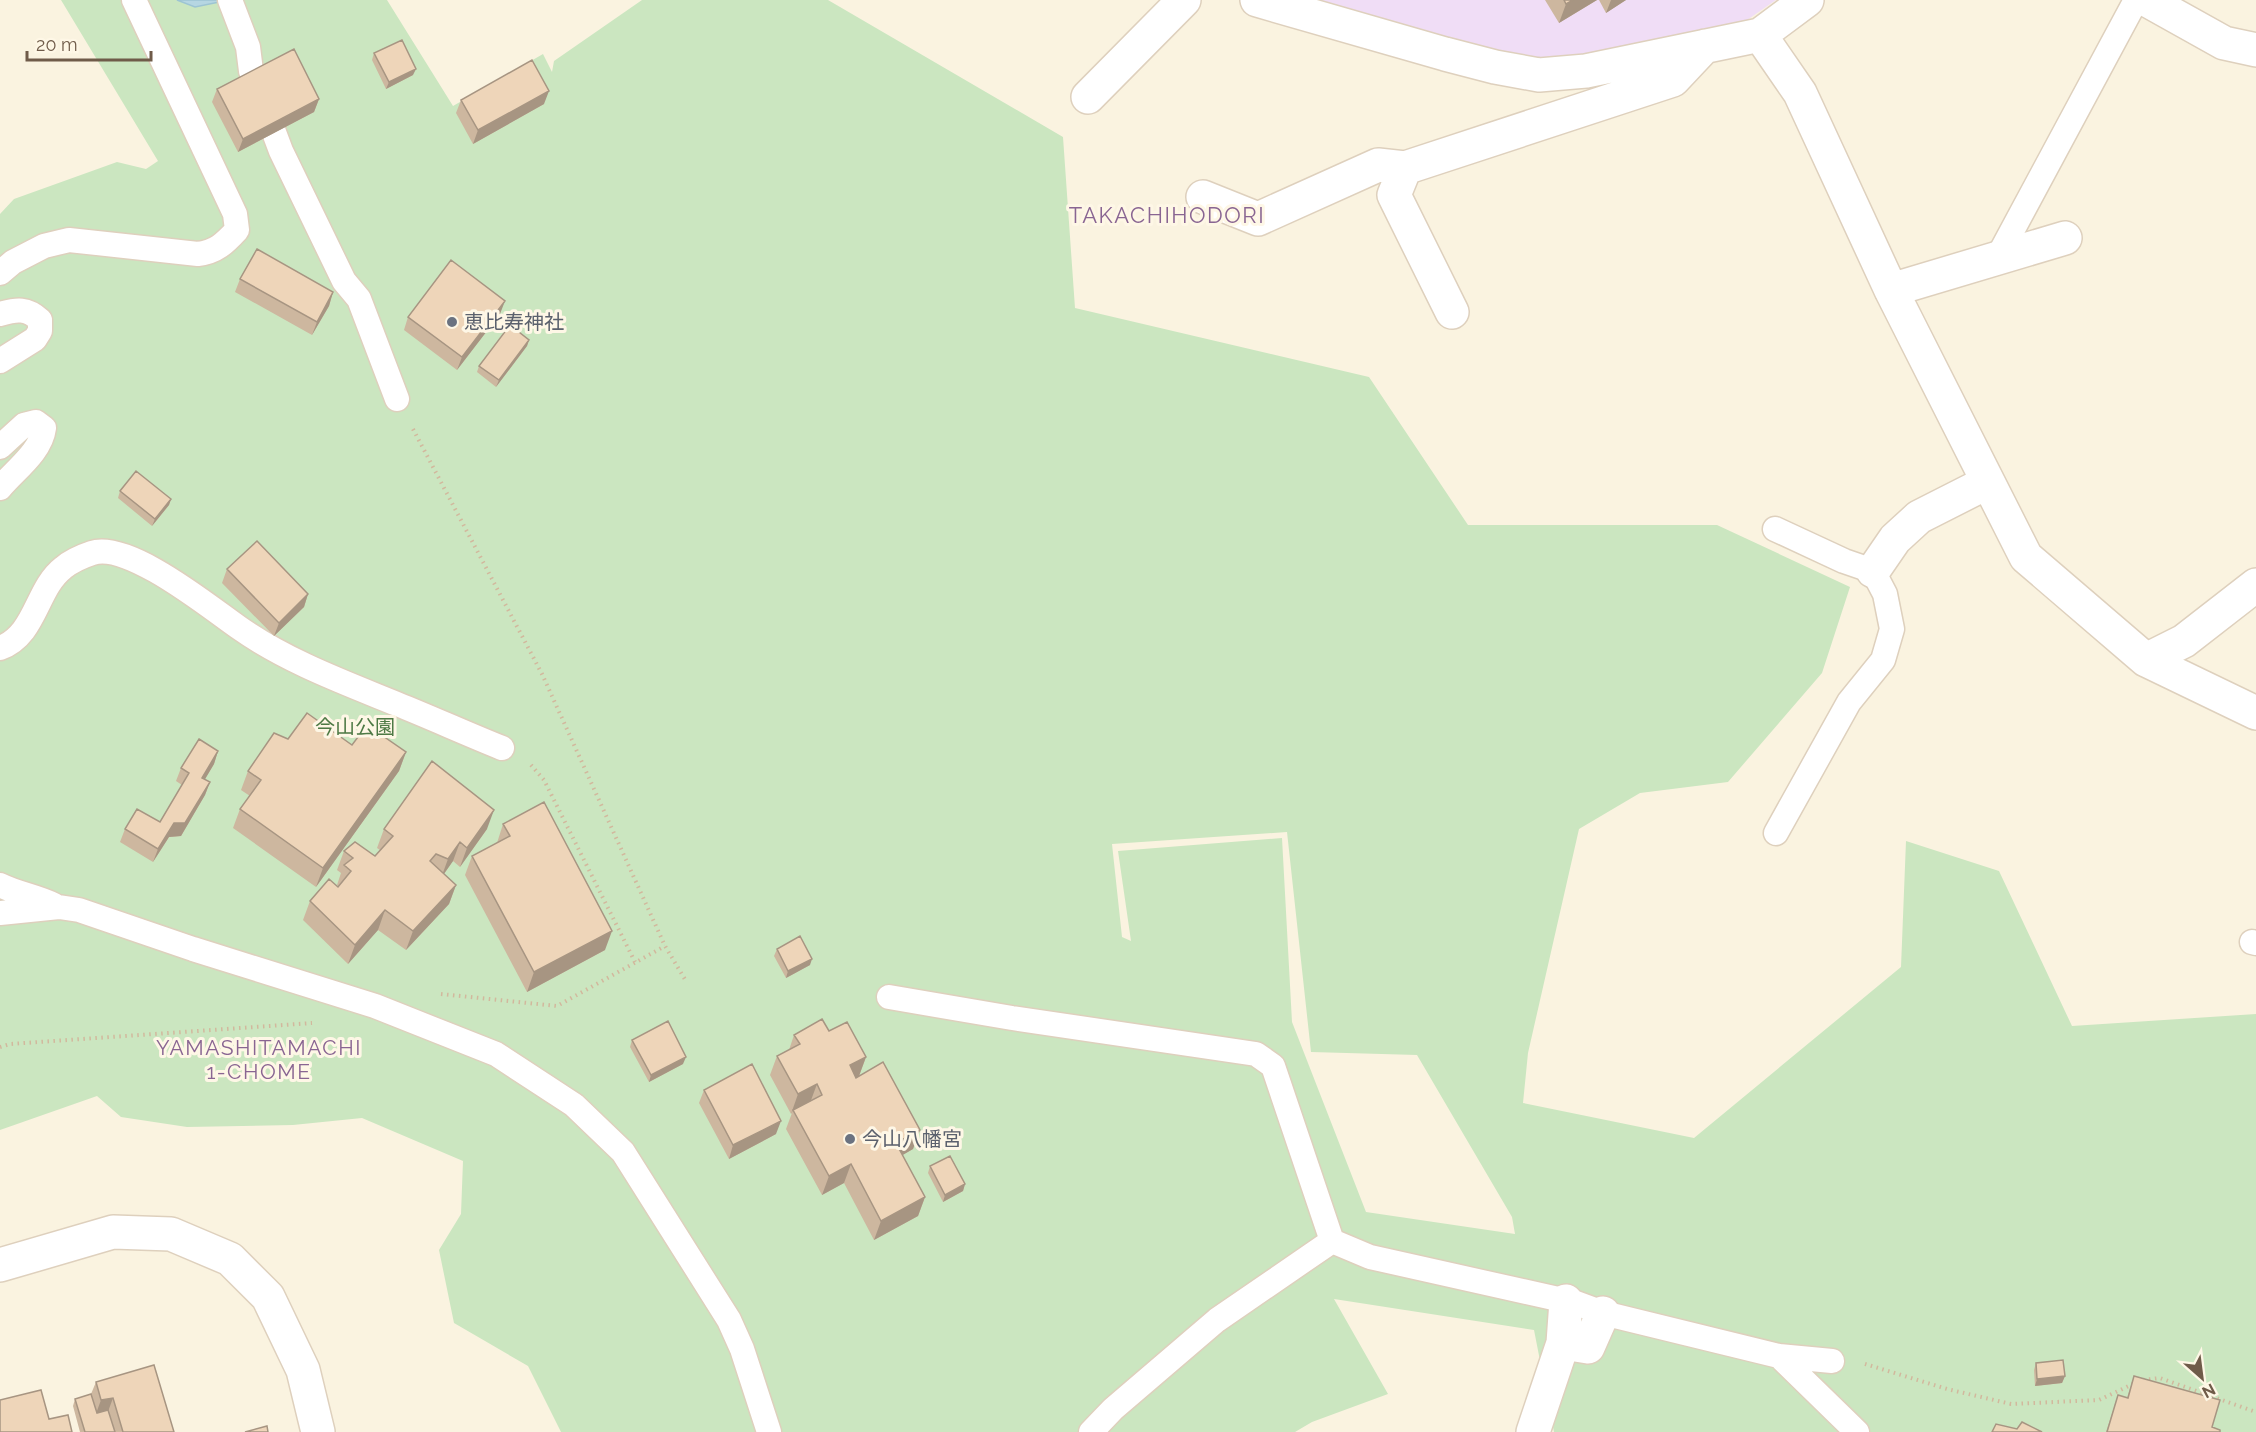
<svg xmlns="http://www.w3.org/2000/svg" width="2256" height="1432" viewBox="0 0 2256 1432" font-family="Raleway,'Noto Sans JP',sans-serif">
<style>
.education{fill:#f0ddf6}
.green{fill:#cbe6c0;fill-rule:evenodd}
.water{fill:#b6d6e2;stroke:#9dc4d3;stroke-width:1.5}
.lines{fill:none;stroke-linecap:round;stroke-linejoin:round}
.service-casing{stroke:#ded0bd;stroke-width:27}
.minor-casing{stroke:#ded0bd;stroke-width:36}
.path{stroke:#d2b89d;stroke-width:4;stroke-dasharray:1.5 4.5;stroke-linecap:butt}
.service{stroke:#fff;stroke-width:24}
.minor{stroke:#fff;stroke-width:33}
.wall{fill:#cdb79f}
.shaded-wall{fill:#a79582}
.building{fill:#eed5b9;stroke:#a79582;stroke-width:1.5}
.worship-dot{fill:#6b7280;stroke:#fef7e6;stroke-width:2}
.labels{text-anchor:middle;stroke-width:6;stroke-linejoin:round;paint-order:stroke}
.worship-label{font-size:20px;fill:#5b616d;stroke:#fef7e6;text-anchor:start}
.park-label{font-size:20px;fill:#4e7a45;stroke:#fef7e6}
.neighbourhood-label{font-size:21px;letter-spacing:1.5px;fill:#896592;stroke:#fef7e6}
.quarter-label{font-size:22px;letter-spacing:1.5px;fill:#896592;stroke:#fef7e6}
</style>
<rect width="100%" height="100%" fill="#faf3e0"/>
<path class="education" d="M1316,0h460l-39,27 -164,33 -68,-4z"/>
<path class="green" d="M61,0h326l66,106 90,-52 9,18 2,-11 88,-61h186l235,137 12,171 294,69 99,148h249l133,62 -28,86 -94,109 -88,11 -61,36 -51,224 -5,50 171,35 207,-171 5,-126 93,30 73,155 184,-12v418h-702l-20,-102 -200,-31 54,95 -76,28 -17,10h-734l-33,-66 -74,-43 -15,-73 22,-36 2,-53 -101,-43 -69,7 -106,2 -66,-10 -24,-21 -97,34v-916l14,-15 103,-37 29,7 12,-8zM1287,832l24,220 106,3 95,162 3,17 -149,-22 -74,-190 -10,-184 -164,13 13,90 -9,-4 -10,-93z"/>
<path class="water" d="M177,0h52l-34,7z"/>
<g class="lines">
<defs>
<path id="service" d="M230,0l18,47 3,24 30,80 63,130 15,18 38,100
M1998,257l138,-257
M0,273l13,-11 31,-16 25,-6 129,14c18,-2 27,-11 39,-24l-2,-16 -101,-214
M0,314c17,-5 27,-6 40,6v11l-5,8 -35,22
M0,447l24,-22 12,-3 8,6c-3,24 -29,42 -44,60
M1775,529l69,32 29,10 12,23 7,35 -9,31 -34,42 -73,131
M0,648c36,-13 36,-59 63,-80 7,-6 20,-12 29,-15 36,-12 116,53 146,74 48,34 105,55 159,77 35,14 70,30 105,44
M0,885c18,9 36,11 54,20
M0,913l59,-6 20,3 114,39 182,57 121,48 78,51 49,47 106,168 13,29 27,83
M2252,942l4,1
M889,997l123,21 244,36 17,12 59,175 38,16 206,46 27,10 176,43 53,5
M1779,1356l78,76
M1091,1432l22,-23 104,-89 115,-79"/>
<path id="minor" d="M1257,0l188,54 50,13 44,8 47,-4 174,-36 47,-35
M2147,0l77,43 32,7
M1760,35l40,58 91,197 135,267 120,103 110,53
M1088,97l96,-97
M1405,168l-11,27 58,117
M1203,197l55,22 120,-54 27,3 268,-88 32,-34
M1891,290l174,-52
M1873,571l22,-32 24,-22 69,-35
M2146,660l38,-19 72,-56
M0,1265l113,-33 58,2 59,25 38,38 35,73 15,62
M1563,1343l3,-42
M1533,1432l30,-89 25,4 15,-34"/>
</defs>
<use href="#service" class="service-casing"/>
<use href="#minor" class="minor-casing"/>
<path class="path" d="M413,429l129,245 123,272 21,35
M531,765l13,15 91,182
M441,994l116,12 108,-60
M0,1047l10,-3 302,-21
M1865,1364l82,25 64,15 88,-4 34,-16
M2143,1380l17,-2 96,34"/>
<use href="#service" class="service"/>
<use href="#minor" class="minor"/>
</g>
<path class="wall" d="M1545,0h52l-38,23z
M1599,0h27l-20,13z
M374,53l39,22 -27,14 -14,-29z
M217,89l102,10 -5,13 -76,40 -26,-50z
M461,100l83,4 -71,40 -17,-31z
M240,279l93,13 -4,14 -17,29 -77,-43z
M500,314l-43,56 -53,-40 4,-13z
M529,340l-2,6 -31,41 -19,-15 2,-6z
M120,491l51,8 -2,6 -17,21 -34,-28z
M227,569l81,25 -4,13 -30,29 -52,-53z
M288,739l64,6 54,7 -7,19 -83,116 -83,-59 7,-19 10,-13 -9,-6 7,-19z
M218,751l-4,13 -9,15 5,3 -5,13 -24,41 -12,1 -16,25 -33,-20 5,-13 35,-7 22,-37 -6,-4 5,-13z
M503,824l102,126 -78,42 -62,-117 7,-19 25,-13z
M384,829h103l-27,38 -7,-6 -9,13 12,11 -7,19 -43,46 -28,-20 -30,34 -45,-44 7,-19 28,-15 -1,-1 4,-12 -4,-3 7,-19 31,5 5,-6 -3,-2z
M777,949l33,16 -24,13 -12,-22z
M829,1031l37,26 -7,19 61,54 -7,19 -11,6 23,42 -7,19 -44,24 -30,-57 -22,12 -36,-66 6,-16 -1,1 -21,-39 7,-19 12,-6 5,-15z
M632,1040l51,24 -34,18 -19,-35z
M704,1090l72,44 -47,25 -30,-56z
M930,1166l35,18 -2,7 -20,11 -15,-29z
M2036,1363l29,13 -3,7 -27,3 -1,-16z
M2134,1376l78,51 8,5h-114l12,-37 9,3z
M96,1382l78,50h-94l-7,-26 2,-7 16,-5z"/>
<path class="shaded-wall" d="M1573,0h24l-38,23 7,-19z
M1611,0h15l-20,13z
M416,69l-3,6 -27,14 3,-7z
M549,91l-5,13 -71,40 5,-14z
M319,99l-5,13 -76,40 5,-13z
M333,292l-4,14 -17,29 5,-13z
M505,301l-5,13 -43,56 5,-13z
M529,340l-2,6 -31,41 3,-7z
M171,499l-2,6 -17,21 3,-7z
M308,594l-4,13 -30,29 5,-13z
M218,751l-4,13 -16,27 4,-13z
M406,752l-7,19 -83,116 7,-19z
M210,782l-5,13 -24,41 -12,1 -16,25 5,-13 16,-26z
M494,810l-7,19 -27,38 7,-19z
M460,842l-7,19 -12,17 7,-19z
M456,885l-7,19 -43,46 7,-19z
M385,910l-7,20 -30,34 7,-19z
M612,931l-7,19 -78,42 7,-20z
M812,959l-2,6 -24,13 2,-7z
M686,1057l-3,7 -34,18 2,-7z
M866,1057l-7,19 -16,9 7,-20z
M817,1084l-7,19 -17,7 -2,4 7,-20z
M781,1121l-5,13 -47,25 4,-14z
M920,1130l-7,19 -24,14 7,-20z
M851,1164l-7,19 -22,12 7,-19z
M965,1184l-2,7 -20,11 2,-7z
M925,1197l-7,19 -44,24 7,-19z
M2065,1376l-3,7 -27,3 2,-7z
M113,1398l-7,19 -12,2 7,-19z"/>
<path class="building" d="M1564,0h9l-7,4z
M402,40l14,29 -27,13 -15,-29z
M294,49l25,50 -76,40 -26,-50z
M532,60l17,31 -71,39 -17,-30z
M257,249l76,43 -16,30 -77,-43z
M451,260l54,41 -43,56 -54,-40z
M510,325l19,15 -30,40 -20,-14z
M136,471l35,28 -16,20 -35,-28z
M257,541l51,53 -29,29 -52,-54z
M307,713l45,32 15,-20 39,27 -83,116 -83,-59 21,-29 -13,-9 26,-38 14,6z
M199,739l19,12 -16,27 8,4 -25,41h-11l-16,26 -33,-20 12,-20 23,13 29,-49 -8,-5z
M432,761l62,49 -27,38 -7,-6 -12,17 -12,-5 -6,7 26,24 -43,46 -28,-21 -30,35 -45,-44 19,-22 9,8 13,-16 -7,-6 9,-7 -9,-7 11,-9 20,14 18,-20 -9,-7z
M544,802l68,129 -78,41 -62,-116 38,-20 -7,-12z
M800,936l12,23 -24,12 -11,-22z
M822,1019l7,12 18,-9 19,35 -16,8 6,13 27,-16 37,68 -24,13 29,54 -44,24 -30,-57 -22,12 -36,-66 29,-15 -5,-11 -19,10 -21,-38 23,-12 -6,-9z
M668,1021l18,36 -35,18 -19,-35z
M752,1064l29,57 -48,24 -29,-55z
M950,1156l15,28 -20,11 -15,-29z
M2063,1360l2,16 -28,3 -1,-16z
M154,1365l20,67h-51l-10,-34 -12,2 -5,-18z
M2134,1376l86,24 -8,27 8,3v2h-113l11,-37 10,3z
M41,1390l8,29 19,-4 4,17h-72v-32z
M91,1394l6,19 11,-3 7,22h-30l-10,-33z
M2022,1422l20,10h-50l4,-8 21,5z
M267,1426l1,6h-23z"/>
<g class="worship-dot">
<circle cx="452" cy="322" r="6"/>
<circle cx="850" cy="1139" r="6"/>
</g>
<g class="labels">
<g class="worship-label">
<text x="464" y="329">恵比寿神社</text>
<text x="862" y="1146">今山八幡宮</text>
</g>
<g class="park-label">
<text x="355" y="734">今山公園</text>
</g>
<g class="neighbourhood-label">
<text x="259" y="1055">YAMASHITAMACHI<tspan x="259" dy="24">1-CHOME</tspan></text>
</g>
<g class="quarter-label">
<text x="1167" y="223">TAKACHIHODORI</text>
</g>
</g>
<g transform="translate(2202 1378) rotate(152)" stroke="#fef7e6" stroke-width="4.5" paint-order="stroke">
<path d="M0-4.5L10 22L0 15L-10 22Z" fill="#6f5b49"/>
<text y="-9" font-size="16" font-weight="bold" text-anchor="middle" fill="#6f5b49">N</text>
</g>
<path d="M27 51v9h124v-9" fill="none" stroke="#6f5b49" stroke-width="3"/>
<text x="36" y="51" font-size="18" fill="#6f5b49" stroke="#fef7e6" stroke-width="4.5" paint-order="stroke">20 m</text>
</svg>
